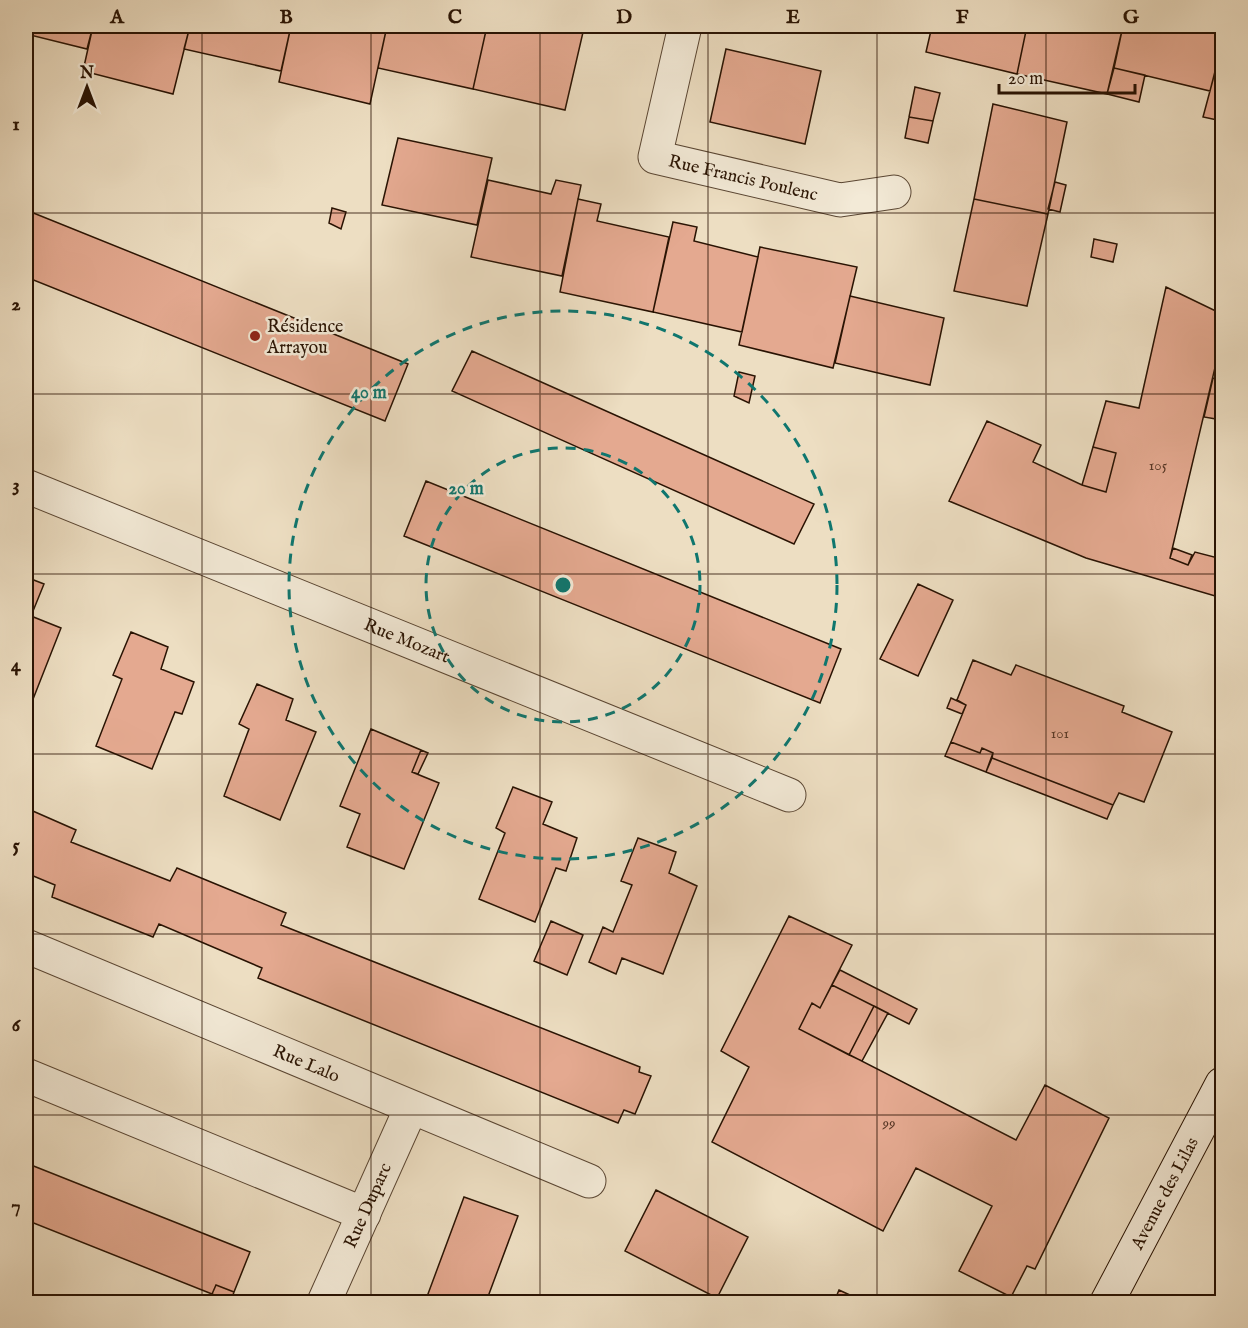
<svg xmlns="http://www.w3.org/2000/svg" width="1248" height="1328" viewBox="0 0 1248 1328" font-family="'IM FELL English',serif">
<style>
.building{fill:#e4a990;stroke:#291303;stroke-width:1.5}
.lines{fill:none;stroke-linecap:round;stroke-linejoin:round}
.street-casing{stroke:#5a4633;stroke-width:35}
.secondary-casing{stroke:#291303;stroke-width:35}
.street{stroke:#f3ead7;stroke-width:33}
.secondary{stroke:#f3ead7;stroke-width:33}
.grid{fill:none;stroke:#291303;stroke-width:1.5;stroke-opacity:0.55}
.ring{fill:none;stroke:#0f766e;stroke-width:3;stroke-dasharray:10 8}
.poi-dot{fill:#8f2418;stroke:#f3ead7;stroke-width:2}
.labels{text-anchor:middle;stroke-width:5;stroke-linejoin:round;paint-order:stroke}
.number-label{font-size:15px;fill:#583826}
.street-label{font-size:18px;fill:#291303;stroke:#f3ead7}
.poi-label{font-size:18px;fill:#291303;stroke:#f3ead7;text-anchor:start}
.centre{fill:#0f766e;stroke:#f3ead7;stroke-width:3}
.ring-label{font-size:18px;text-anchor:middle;font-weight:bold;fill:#0f766e;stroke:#f3ead7;stroke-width:5;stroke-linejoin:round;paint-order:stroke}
.neatline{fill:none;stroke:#291303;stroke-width:2}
.grid-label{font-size:20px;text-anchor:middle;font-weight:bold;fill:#291303}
</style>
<rect width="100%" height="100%" fill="#eddec2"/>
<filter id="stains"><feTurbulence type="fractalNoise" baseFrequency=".00333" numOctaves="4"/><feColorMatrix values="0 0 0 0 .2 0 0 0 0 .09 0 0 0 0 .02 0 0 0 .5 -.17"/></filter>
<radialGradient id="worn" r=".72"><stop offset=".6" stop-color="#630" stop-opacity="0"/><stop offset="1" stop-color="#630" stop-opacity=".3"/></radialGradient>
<path class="building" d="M26,26h67l-6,23 -61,-15z
M93,26h97l-17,68 -90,-23z
M190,26h101l-10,45 -97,-22z
M291,26h96l-17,78 -91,-22z
M387,26h100l-14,63 -95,-21z
M487,26h41l34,7 2,-7 20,2 -19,82 -92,-21z
M1027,26h96l-16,68 -90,-20z
M1027,26l-10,48 -91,-22 6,-26z
M1123,26h99v18l-12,47 -96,-23z
M1222,46v75l-19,-4z
M726,49l95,22 -16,73 -95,-22z
M1114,68l31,7 -6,27 -32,-8z
M915,87l25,6 -7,28 -24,-4z
M993,104l74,18 -19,92 -74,-15z
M909,117l24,4 -5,22 -23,-5z
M398,138l94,20 -15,67 -95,-20z
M488,180l63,14 5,-14 25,5 -19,91 -91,-19z
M1055,182l11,3 -6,27 -12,-3z
M578,199l23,5 -4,17 72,16 -16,75 -93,-20z
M974,199l74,15 -21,92 -73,-15z
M332,208l14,4 -5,17 -12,-6z
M26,210l382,154 -23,57 -359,-144z
M673,222l24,5 -3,14 64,16 -16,75 -89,-20z
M1094,239l23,5 -4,18 -22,-5z
M760,247l97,20 -24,101 -94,-23z
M1166,287l56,27v24l-52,220 18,7 7,-13 27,7v39l-136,-40 -137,-57 38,-80 54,24 -8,17 49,23 24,7 10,-39 -23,-6 13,-46 33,7z
M850,296l94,22 -14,67 -95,-22z
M472,351l342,153 -20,40 -342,-153z
M739,372l16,4 -6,27 -15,-7z
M1213,378l9,2v40l-18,-3z
M1093,447l23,6 -10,39 -24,-7z
M426,481l415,168 -21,54 -416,-167z
M1173,548l19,7 -4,10 -18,-7z
M26,577l18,7 -13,32 30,12 -35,89z
M918,584l35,16 -35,76 -38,-17z
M131,632l37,15 -7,22 33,13 -12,32 -7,-2 -23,57 -56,-23 26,-67 -9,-4z
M973,660l38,15 5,-10 108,41 -2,6 50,20 -28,70 -25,-9 -6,12 -121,-47 1,-5 -11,-5 -2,5 -29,-11 15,-37 -9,-5z
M257,684l36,15 -7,21 30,12 -36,88 -56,-24 25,-67 -10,-5z
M951,698l15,7 -4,9 -15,-6z
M371,729l50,21 -9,22 27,11 -35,86 -57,-22 13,-33 -20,-8z
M951,742l29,11 2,-5 11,5 -7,19 -41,-16z
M421,750l7,3 -10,21 -6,-2z
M992,758l121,47 -6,14 -121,-47z
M513,787l39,15 -9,22 34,14 -11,33 -10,-3 -21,54 -56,-23 26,-66 -9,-5z
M26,808l50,22 -5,12 99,39 7,-13 109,45 -5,12 359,142 -1,5 12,4 -16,38 -11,-4 -6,13 -360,-145 4,-10 -103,-44 -6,13 -101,-40 3,-12 -29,-12z
M638,838l38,14 -7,21 28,13 -34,88 -41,-16 -6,16 -27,-12 14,-35 10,5 19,-47 -11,-4z
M789,916l63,29 -32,63 -8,-5 -13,26 217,111 29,-55 64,33 -74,151 -8,-3 -16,31 -52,-26 33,-65 -76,-38 -33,63 -171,-89 37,-75 -28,-16z
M551,921l32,14 -16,40 -33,-14z
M840,970l77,39 -8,15 -77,-39z
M832,985l42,21 -25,49 -50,-26 13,-26 8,5z
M874,1006l14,7 -26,48 -13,-6z
M26,1163l224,89 -16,40 -18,-7 -4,9 -186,-74z
M656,1190l92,47 -31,61 -92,-47z
M464,1197l54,19 -32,86h-61z
M216,1285l18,7 -3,9 -19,-7z
M839,1290l26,12h-31z"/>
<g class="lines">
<defs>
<g id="street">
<path id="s1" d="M685,26l-30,131 185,43 54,-8"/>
<path id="s2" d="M26,486l763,309"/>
<path id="s3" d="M26,946l563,235"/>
<path d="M26,1075l338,139"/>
<path id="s4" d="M324,1302l87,-194"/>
</g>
<g id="secondary">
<path id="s5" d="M1107,1302l115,-218"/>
</g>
</defs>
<use href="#street" class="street-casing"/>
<use href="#secondary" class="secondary-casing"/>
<use href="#street" class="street"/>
<use href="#secondary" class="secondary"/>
</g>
<path class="grid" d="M202,26v1276M371,26v1276M540,26v1276M708,26v1276M877,26v1276M1046,26v1276M26,213h1196M26,394h1196M26,574h1196M26,754h1196M26,934h1196M26,1115h1196"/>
<g class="ring">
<circle cx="563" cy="585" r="137"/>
<circle cx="563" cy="585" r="274"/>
</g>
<circle class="poi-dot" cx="255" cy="336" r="6"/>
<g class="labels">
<g class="number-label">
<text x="1158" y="470">105</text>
<text x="1060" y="738">101</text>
<text x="889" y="1128">99</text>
</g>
<g class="street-label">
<text dy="6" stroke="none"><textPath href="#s1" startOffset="225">Rue Francis Poulenc</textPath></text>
<text dy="6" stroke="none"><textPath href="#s2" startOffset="411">Rue Mozart</textPath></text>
<text dy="6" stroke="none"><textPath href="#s3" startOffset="304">Rue Lalo</textPath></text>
<text dy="6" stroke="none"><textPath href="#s5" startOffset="123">Avenue des Lilas</textPath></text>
<text dy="6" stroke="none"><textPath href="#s4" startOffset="106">Rue Duparc</textPath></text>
</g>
<g class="poi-label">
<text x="267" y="332">Résidence<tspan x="267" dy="21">Arrayou</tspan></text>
</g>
</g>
<circle cx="563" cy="585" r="9" class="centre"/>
<g class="ring-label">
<text x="369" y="398">40 m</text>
<text x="466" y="494">20 m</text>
</g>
<rect width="1248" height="1328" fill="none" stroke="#eddec2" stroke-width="66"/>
<g transform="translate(87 87)" stroke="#f3ead7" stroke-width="4.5" paint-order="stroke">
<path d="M0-4.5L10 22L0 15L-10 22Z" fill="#291303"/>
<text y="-9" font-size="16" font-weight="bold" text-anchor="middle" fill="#291303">N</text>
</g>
<path d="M999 84v9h136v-9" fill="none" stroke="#291303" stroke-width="3"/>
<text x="1008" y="84" font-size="18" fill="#291303" stroke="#f3ead7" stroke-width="4.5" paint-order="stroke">20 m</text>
<rect x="33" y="33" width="1182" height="1262" class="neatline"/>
<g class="grid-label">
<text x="117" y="23">A</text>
<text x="286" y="23">B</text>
<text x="455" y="23">C</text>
<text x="624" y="23">D</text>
<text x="793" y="23">E</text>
<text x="962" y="23">F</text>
<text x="1131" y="23">G</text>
<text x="16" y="130">1</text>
<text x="16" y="310">2</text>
<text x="16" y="491">3</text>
<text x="16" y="671">4</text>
<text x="16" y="851">5</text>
<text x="16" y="1031">6</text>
<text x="16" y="1212">7</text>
</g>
<rect width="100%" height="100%" filter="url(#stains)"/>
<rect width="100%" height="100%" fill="url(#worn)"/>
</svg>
